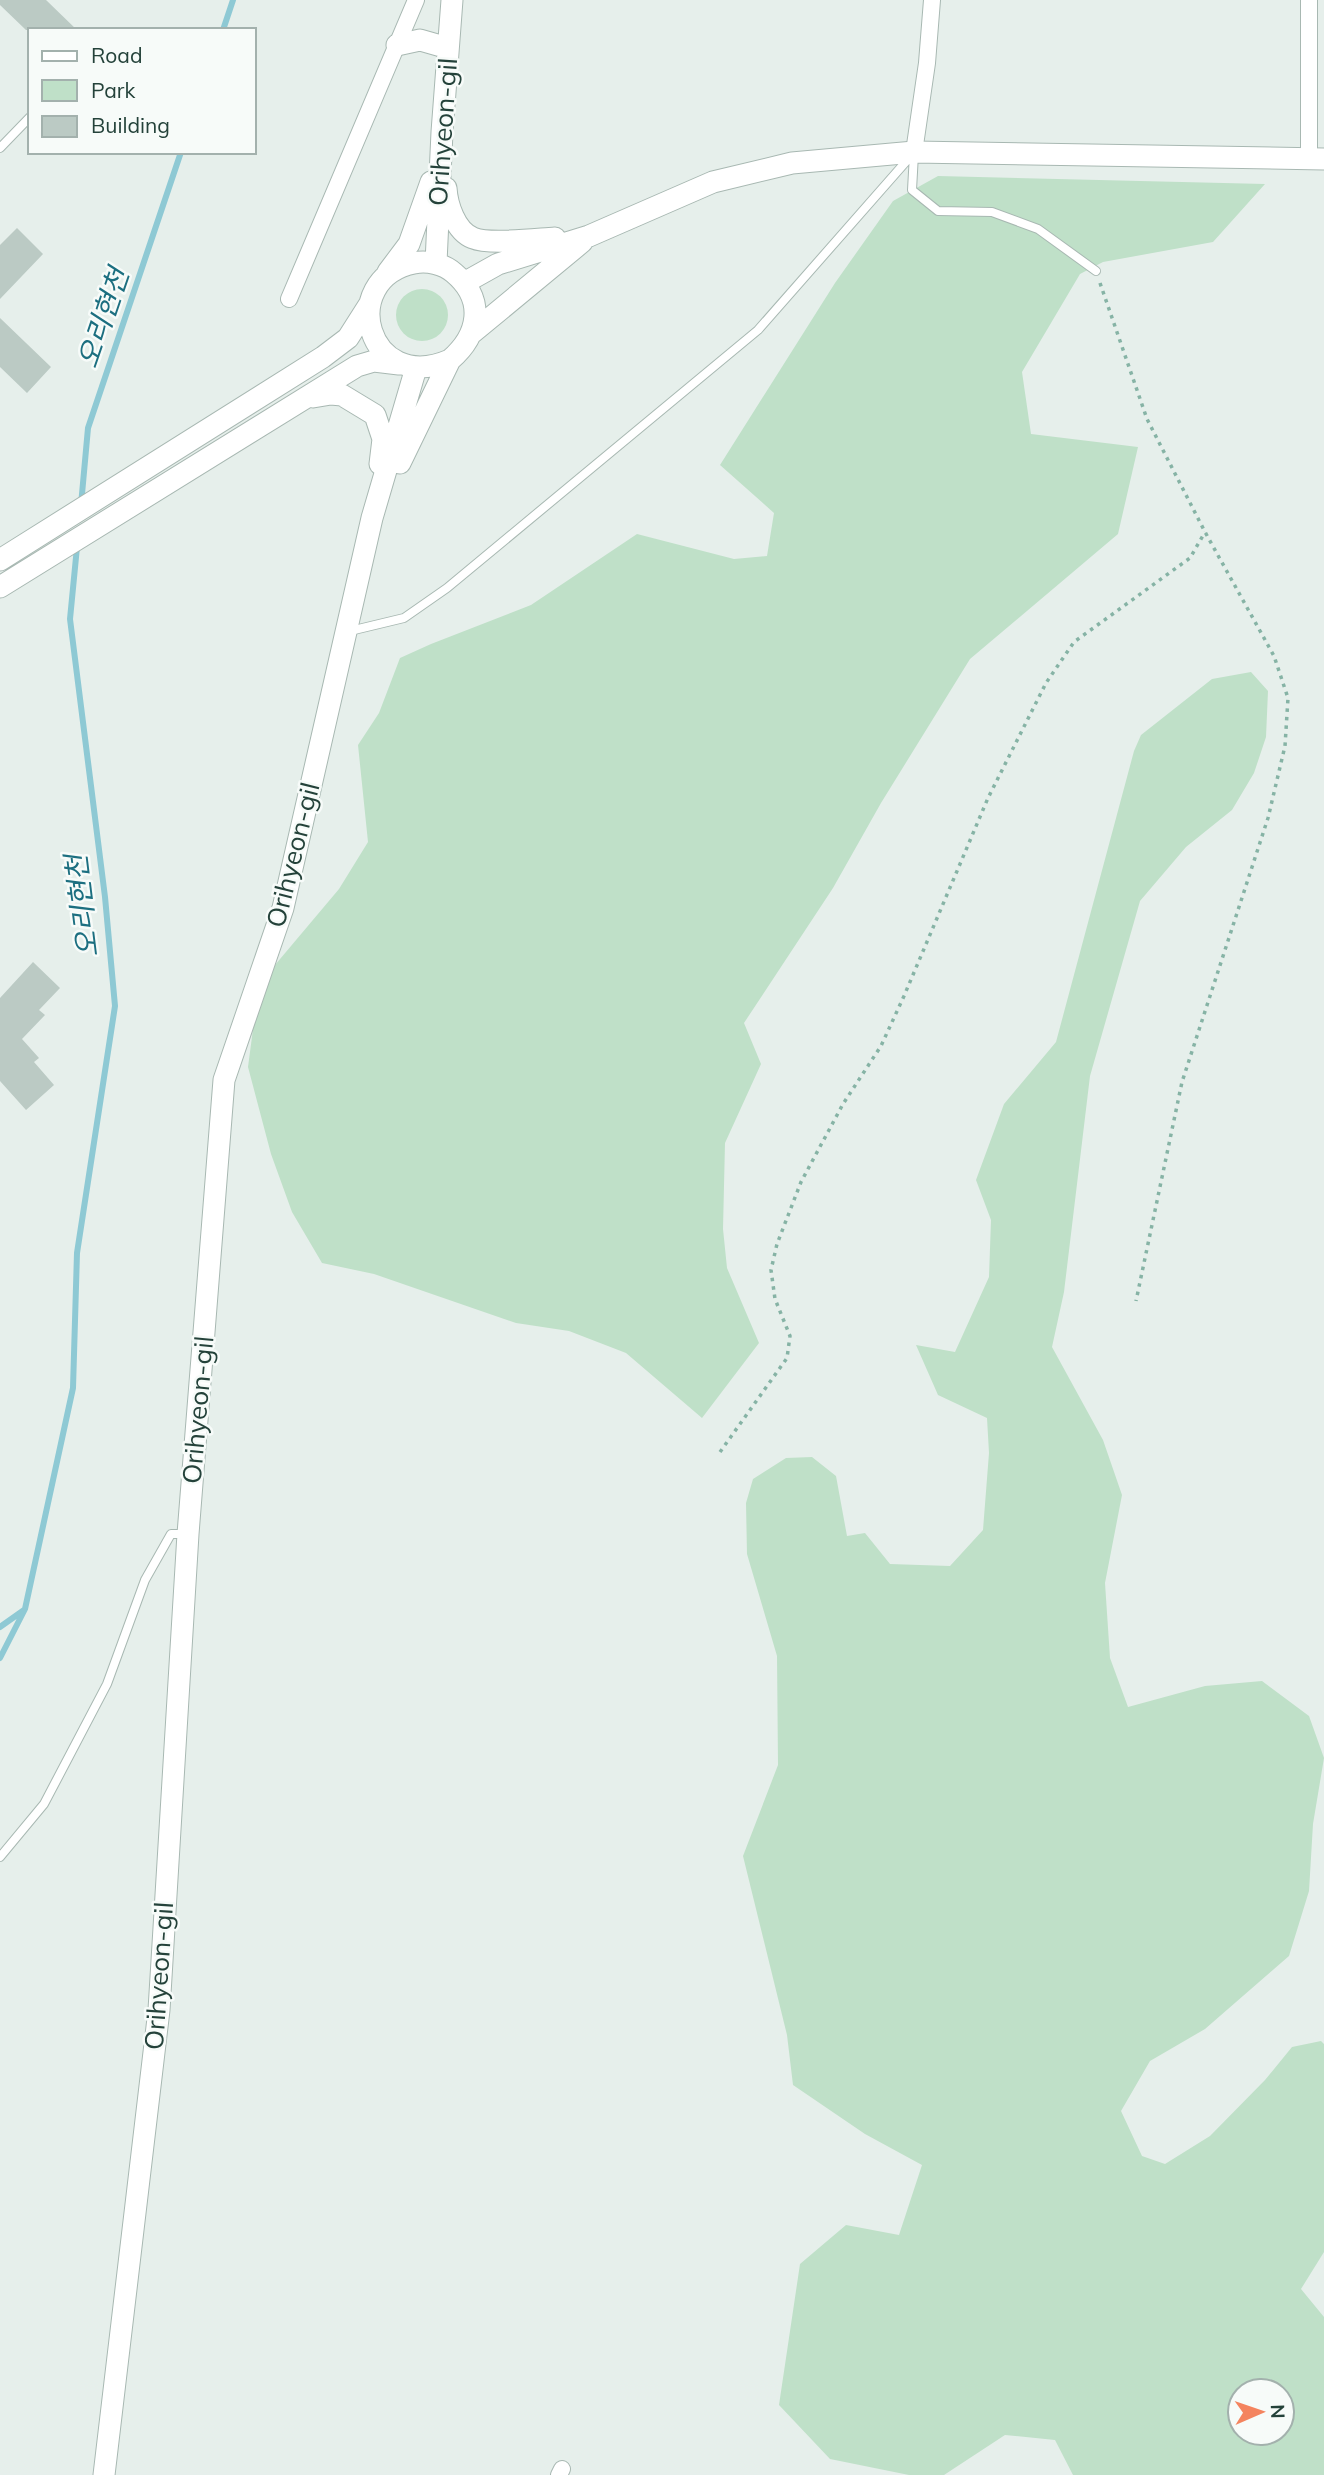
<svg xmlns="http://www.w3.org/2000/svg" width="1324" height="2475" viewBox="0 0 1324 2475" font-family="Mulish,'Noto Sans KR',sans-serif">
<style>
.green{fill:#bfe0c8;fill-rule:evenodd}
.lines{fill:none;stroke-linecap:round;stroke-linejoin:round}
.stream{stroke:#8ec9d4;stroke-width:6}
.building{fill:#bbcac4}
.service-casing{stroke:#a8b8b2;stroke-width:10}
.minor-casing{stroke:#a8b8b2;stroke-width:18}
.tertiary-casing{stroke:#a8b8b2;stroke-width:23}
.path{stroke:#86b3a5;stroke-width:3.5;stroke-dasharray:3.5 5;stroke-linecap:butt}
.service{stroke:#fff;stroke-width:8}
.minor{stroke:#fff;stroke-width:16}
.tertiary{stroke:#fff;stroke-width:21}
.labels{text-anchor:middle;stroke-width:5;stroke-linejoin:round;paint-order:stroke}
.street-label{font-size:26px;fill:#24423a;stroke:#f7fbf9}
.water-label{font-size:28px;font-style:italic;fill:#1c6f80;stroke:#f7fbf9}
</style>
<rect width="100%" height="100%" fill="#e6efeb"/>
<path class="green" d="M938,176l327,8 -52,58 -110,20 -23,12 -58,98 9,62 107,13 -20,87 -148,125 -89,144 -48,85 -89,135 17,41 -36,79 -2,86 4,39 32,75 -57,75 -76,-65 -57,-22 -53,-8 -142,-49 -52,-11 -30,-51 -21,-58 -23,-87 11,-83 80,-95 29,-47 -10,-97 21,-32 21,-55 31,-14 100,-39 106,-71 97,25 33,-3 7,-43 -54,-48 115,-182 58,-82z
M396 315a26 26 0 1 1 52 0a26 26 0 1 1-52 0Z
M1251,672l17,19 -2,46 -12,36 -22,37 -46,37 -46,54 -50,175 -26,216 -12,55 51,93 19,55 -17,88 5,75 18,49 77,-21 57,-5 47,35 15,42 -11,66 -4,67 -20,65 -84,73 -55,32 -29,50 21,45 23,8 45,-28 55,-56 27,-33 29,-6 3,3v208l-23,37 23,28v158h-251l-18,-35 -50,-5 -61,40h-35l-79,-16 -51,-54 21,-141 46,-39 53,10 23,-70 -57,-31 -72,-49 -6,-50 -44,-179 35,-91 -1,-109 -30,-102 -1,-51 7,-24 33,-21 26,-1 24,19 11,60 18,-3 25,31 60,2 33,-36 6,-77 -2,-35 -49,-23 -22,-50 39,7 34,-75 2,-57 -15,-40 28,-76 52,-62 78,-291 7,-16 71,-56zM1282,2391v42h-42v-42z"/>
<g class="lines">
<path class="stream" d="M223,30l10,-30
M81,505l7,-77 93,-276
M0,1627l24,-17
M0,1658l25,-49 48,-221 4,-135 38,-247 -10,-109 -35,-278 7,-72"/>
</g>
<path class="building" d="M0,0h46l31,30h-51l-26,-25z
M17,228l26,26 -43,45v-54z
M0,318l51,49 -24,26 -27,-26z
M33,962l27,26 -21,22 6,5 -23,24 17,19 -5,4 20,23 -28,25 -26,-29v-83z"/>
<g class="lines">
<defs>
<path id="service" d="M0,148l30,-31
M914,154l-2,36 26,21 54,1 46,17 58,42
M350,631l54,-13 43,-30 311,-258 152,-173
M0,1857l44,-53 63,-120 38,-104 26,-46h17"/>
<path id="minor" d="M914,152l13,-89 5,-63
M1309,159v-159
M289,299l127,-299
M559,2475l3,-6"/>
<path id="tertiary" d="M397,45l23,-5 28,8
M446,188c1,16 9,43 27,50 16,7 64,1 82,0
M436,263l6,-131 10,-132
M388,272l21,-28 22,-62
M464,283l34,-19 91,-28 124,-54 79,-19 122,-11 410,7
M472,333l110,-91
M313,397l18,-3 11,1 33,20 8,24 -3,25
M400,463l50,-103c29,-25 36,-60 4,-87 -10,-9 -27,-13 -40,-10 -78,16 -47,133 36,97
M0,560l323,-203 25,-19 21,-33
M0,587l357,-221 17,-5 25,3
M104,2475l55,-465 29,-476 36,-454 59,-172 89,-390 44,-150"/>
</defs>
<use href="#service" class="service-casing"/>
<use href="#minor" class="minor-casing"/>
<use href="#tertiary" class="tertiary-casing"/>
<path class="path" d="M1100,283l47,136 58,113 69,124 14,42 -3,48 -17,72 -86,264 -46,219
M720,1452l67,-94 3,-22 -15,-37 -4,-29 6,-26 24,-62 42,-78 38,-58 23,-50 84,-198 58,-115 28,-41 116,-84 15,-26"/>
<use href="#service" class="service"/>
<use href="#minor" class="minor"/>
<use href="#tertiary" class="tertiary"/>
</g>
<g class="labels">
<g class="street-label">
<text transform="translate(443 132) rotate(-86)" y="9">Orihyeon-gil</text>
<text transform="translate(293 855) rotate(-76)" y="9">Orihyeon-gil</text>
<text transform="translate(198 1410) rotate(-85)" y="9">Orihyeon-gil</text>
<text transform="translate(159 1976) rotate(-86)" y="9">Orihyeon-gil</text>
</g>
<g class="water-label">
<text transform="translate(103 318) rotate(-71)" y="10">오리현천</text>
<text transform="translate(82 906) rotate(-97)" y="10">오리현천</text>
</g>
</g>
<rect x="28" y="28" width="228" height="126" fill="#f7fbf9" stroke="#a3b1ad" stroke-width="2"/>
<rect x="42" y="51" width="35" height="10" fill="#ffffff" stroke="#a3b1ad" stroke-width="2"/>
<text x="91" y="63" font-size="21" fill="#24423a">Road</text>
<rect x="42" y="80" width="35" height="21" fill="#bfe0c8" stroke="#a3b1ad" stroke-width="2"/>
<text x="91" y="98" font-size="21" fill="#24423a">Park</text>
<rect x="42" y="116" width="35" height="21" fill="#bbcac4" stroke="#a3b1ad" stroke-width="2"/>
<text x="91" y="133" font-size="21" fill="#24423a">Building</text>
<g transform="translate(1261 2412) rotate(88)"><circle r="33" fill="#f7fbf9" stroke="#a3b1ad" stroke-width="2"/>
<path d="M0-5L12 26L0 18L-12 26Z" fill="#f4845f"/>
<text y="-10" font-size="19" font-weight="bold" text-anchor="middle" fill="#24423a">N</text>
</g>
</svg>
